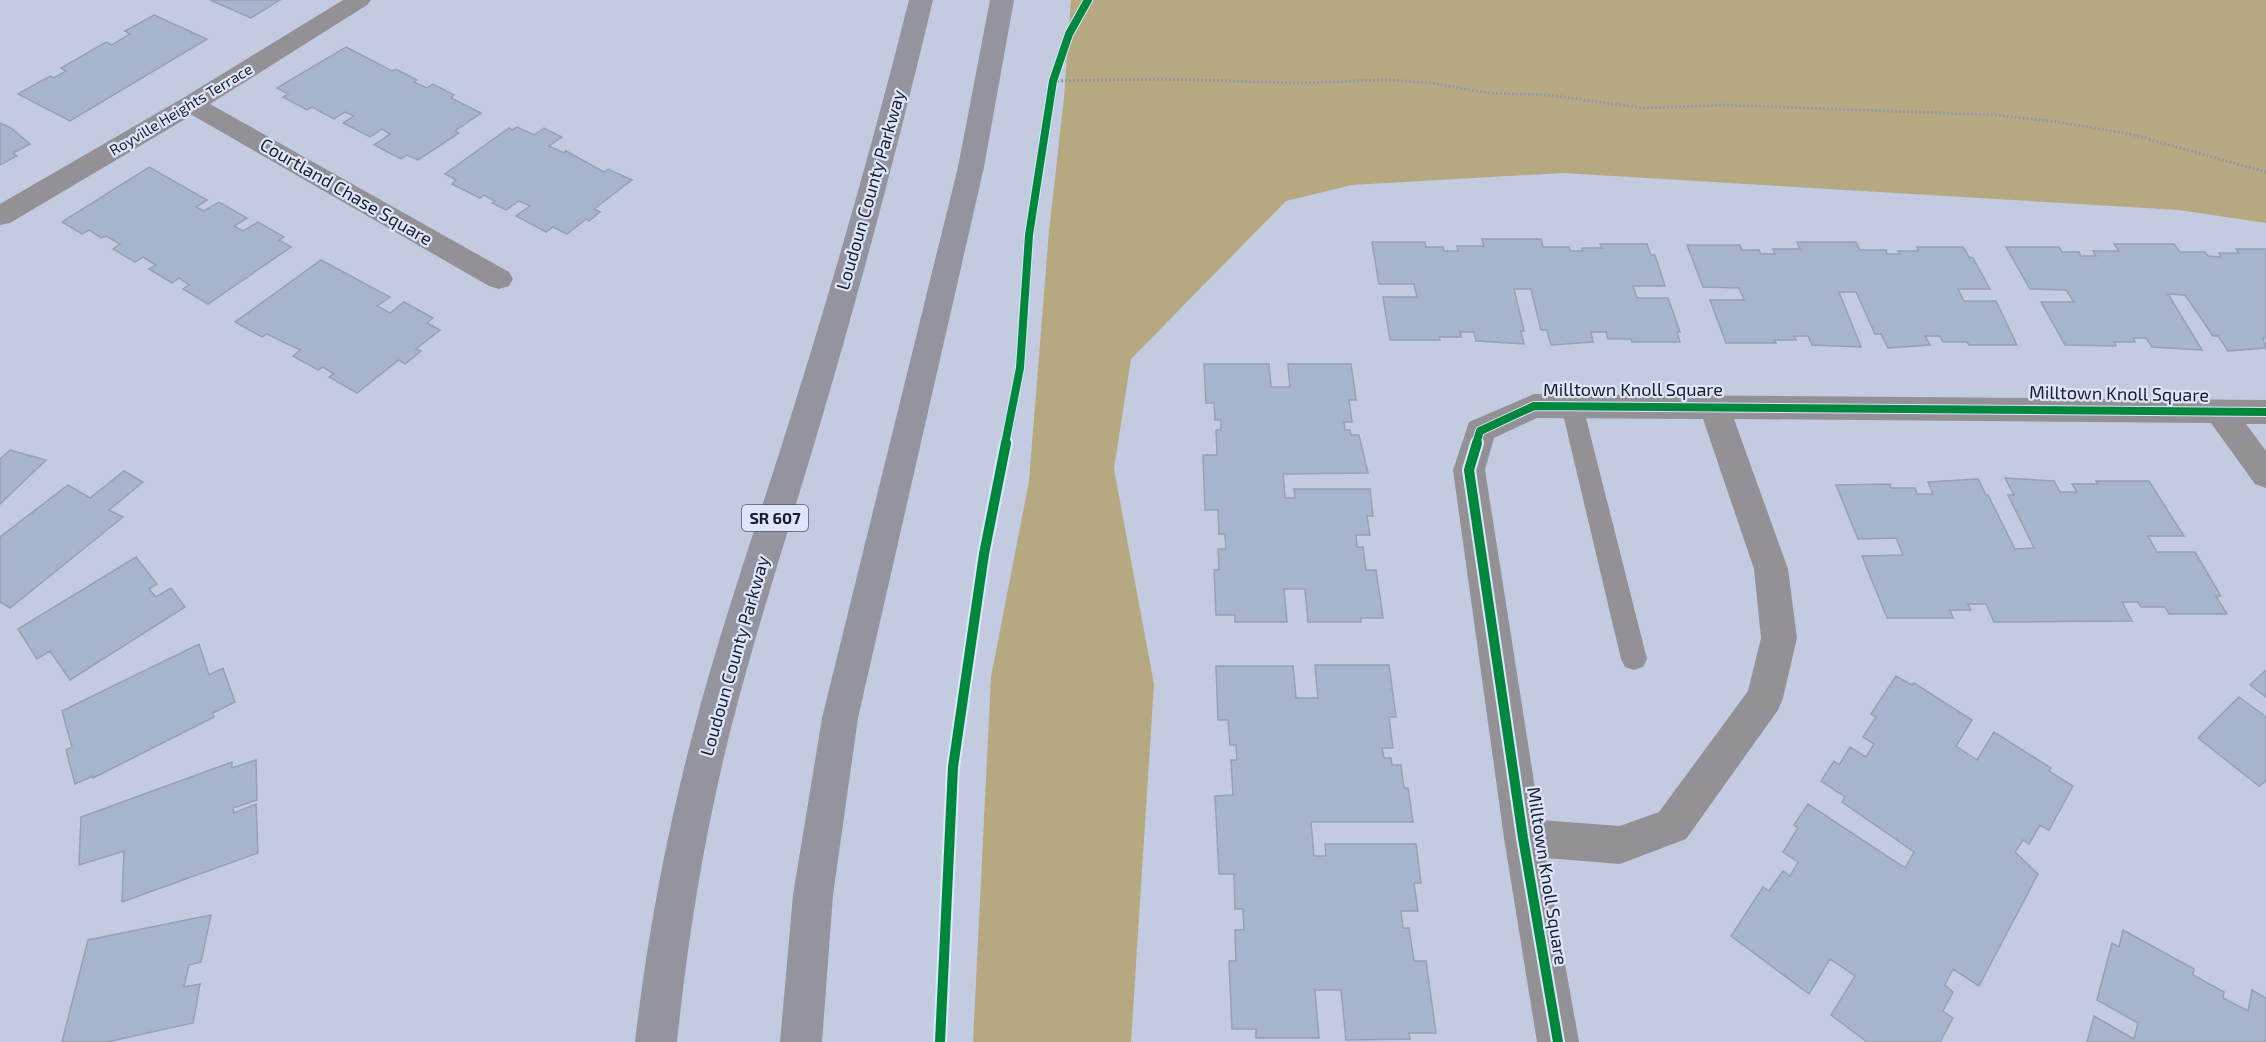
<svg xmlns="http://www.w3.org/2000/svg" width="2266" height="1042" viewBox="0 0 2266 1042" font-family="'Exo 2',sans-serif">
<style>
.forest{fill:#b6a982}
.building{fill:#a7b6cc;stroke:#97a1b1;stroke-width:1.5}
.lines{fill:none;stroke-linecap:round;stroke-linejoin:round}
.path-far1{stroke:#9597a0;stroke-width:3;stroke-dasharray:2 2;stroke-linecap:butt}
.path{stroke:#9597a0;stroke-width:4.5;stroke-dasharray:3 3;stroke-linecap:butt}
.service{fill:#939096;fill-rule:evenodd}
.minor{fill:#939096;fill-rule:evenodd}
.primary{fill:#94949e;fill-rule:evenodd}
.cycleway-far1-casing{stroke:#dee6fb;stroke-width:10}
.cycleway-casing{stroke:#dee6fb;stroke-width:14}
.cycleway-far1{stroke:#00873e;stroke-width:8}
.cycleway{stroke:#00873e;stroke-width:10}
.labels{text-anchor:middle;stroke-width:4.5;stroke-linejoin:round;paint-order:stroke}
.far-street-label{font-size:15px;fill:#181d2c;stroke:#dee6fb}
.shield{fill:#dee6fb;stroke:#53596a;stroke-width:1.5}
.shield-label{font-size:16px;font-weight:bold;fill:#181d2c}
.street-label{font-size:18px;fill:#181d2c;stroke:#dee6fb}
</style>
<rect width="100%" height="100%" fill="#c3cbe1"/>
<path class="forest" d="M1071,0h1195v223l-87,-13 -616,-37 -211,12 -66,16 -155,158 -17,110 40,215 -23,358h-158l18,-365 38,-196 20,-250 15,-133z"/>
<path class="building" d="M210,0h70l-29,18z
M154,15l53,24 -137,82 -52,-27 32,-18 4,2 12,-7 -5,-3 45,-26 6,3 18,-11 -5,-3z
M346,47l46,24 4,-2 21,11 -3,2 13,6 6,-4 21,11 -3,3 30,15 -26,18 4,2 -41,27 -11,-5 -6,4 -27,-14 16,-11 -8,-5 -12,8 -27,-14 11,-7 -9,-4 -11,7 -22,-12 -5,3 -24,-13 5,-3 -11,-6z
M0,123l11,5 19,16 -17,9 4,3 -17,9z
M517,127l17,8 10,-7 18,9 -13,9 15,7 2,-2 38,21 4,-3 24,11 -38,29 6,3 -11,9 -3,-2 -19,15 -14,-7 -7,5 -30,-16 14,-10 -11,-5 -13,9 -14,-7 3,-2 -11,-6 -4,3 -28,-14 4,-4 -11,-6 64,-46 3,2z
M149,167l58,33 -11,7 8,4 15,-9 28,16 -13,8 9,5 15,-9 26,15 -5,3 12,7 -83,57 -25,-15 6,-4 -10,-7 -7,5 -23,-14 7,-4 -13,-8 -8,5 -22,-13 7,-5 -14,-8 -5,2 -12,-8 -7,4 -20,-12z
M1482,239h59l2,8h26l1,4h13l-1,-3h20l-2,-4h47l4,11h4l10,31h-32l4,12h31l12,34h-3l3,10h-48l-1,-3h-23l-2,-7h-15l2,10 -42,3 -4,-15h-6l-10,-41h-17l10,42h-3l3,13 -48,-3 -2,-9h-14l1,5h-22l1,3h-50l-7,-43h34l-3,-13h-35l-7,-42h53l1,5h17l1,4h14l-1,-5h27z
M1797,242h59l4,8h26l1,4h13l-2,-3h20l-1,-4h46l7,11h3l17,31h-32l6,12h32l21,44h-48l-2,-3h-24l-3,-6h-15l5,9 -42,3 -7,-14h-6l-19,-42h-17l22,55 -49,-2 -4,-9h-14l2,4h-22l2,3h-50l-16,-43h34l-5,-12 -36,-1 -16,-42h53l2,5h17l2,4h14l-2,-5h27z
M2114,244h60l6,8h25l3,4 13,1 -2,-4h20l-3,-4h30v89h-3l3,10 -38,3 -10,-15h-5l-28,-41 -17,-1 34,56 -50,-3 -6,-9h-13l2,4h-21l2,4 -51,-1 -24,-43h33l-8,-12 -36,-1 -24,-42h53l3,5h17l2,4h15l-3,-5h26z
M321,260l69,37 -13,9 13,7 14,-11 29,16 -6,5 13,7 -24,19 5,2 -16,13 -6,-4 -42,33 -28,-16 5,-3 -11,-7 -5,3 -25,-14 7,-6 -33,-16 -5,3 -27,-15z
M1204,364h65l2,23h19l-2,-23h63l5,36h-7l3,22h-8l1,8h5l1,5h8l9,38 -85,1 2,24h10l-1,-9h76l3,27h-6l3,19h-14l1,12h6l3,23h10l7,48h-22v4h-53l-3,-33h-21l3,33h-52v-7h-19l-2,-45h5l-1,-21h8l-1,-15h-6l-1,-24h-13l-2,-55h14l-1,-25h5v-10h-6l-1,-17h-8z
M10,450l36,10 -46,44v-45z
M124,471l19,11 -34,28 14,7 -113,91 -10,-6v-65l68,-52 22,13z
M2005,478l49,3 6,11h17l-5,-8h26l-2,-3h53l35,55h-36l9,16h38l26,44h-5l11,18h-58l-4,-7h-24l-3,-5h-16l10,19 -138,1 -8,-18h-18l3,6h-21l3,8h-66l-25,-62 41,-1 -7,-17 -38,1 -22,-54 54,-1 1,4h24l2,6h16l-5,-12 50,-3 8,16h2l27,54 19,-1 -26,-53h6z
M136,557l21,27 -8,5 7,8 15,-9 14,19 -115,73 -20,-29 -13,8 -19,-30z
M199,644l10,31 14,-7 12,34 -22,11 1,4 -121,61v-2l-18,8 -9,-34 6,-3 -10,-36z
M1315,665h74l7,52h-7l4,31h-11l2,10h7l1,7h9l3,23h4l5,34h-102l3,34h12l-1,-12h91l5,39h-7l4,28h-17l2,17h6l5,33h12l10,72h-27l1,6 -64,1 -5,-50h-26l4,48h-63v-9h-24l-3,-68h7l-1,-31h9l-1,-21h-8l-1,-35h-15l-4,-78 18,-1 -2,-35h6l-1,-15h-6l-2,-25h-10l-2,-54h77l3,32h22z
M2266,670v27l-16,-12z
M1896,676l16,9 2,-2 58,37 -16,26 21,14 17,-28 57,36 -2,3 24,15 -24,44 -9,-5 -11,19 -6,-4 -8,12 23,22 -59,112 -26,-17 -8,16 8,7 -10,19 10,7 -13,24h-73l-36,-27 24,-39 -25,-17 -21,35 -78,-58 32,-49 6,4 14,-20 7,5 8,-14 -15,-10 15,-24 -4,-3 14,-21 97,64 9,-16 -72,-50 3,-5 -24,-16 13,-20 5,4 11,-18 16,10 8,-13 -11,-7 13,-20 -5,-3z
M2239,697l27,20v64l-7,5 -61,-48z
M256,760l1,40 -24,8 1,5 22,-9 2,49 -136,49 2,-51 -45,14 2,-48 151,-55v6z
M211,915l-10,47 -12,3 -5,22 16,-3 -7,39 -86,19h-45l26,-102z
M2123,930l71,39 -1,6 31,17 -1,6 25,13 4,-21 14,8v44h-179l7,-26 40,23 4,-16 -41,-23 15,-57 7,4z"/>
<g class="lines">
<path class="path-far1" d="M1053,81l108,-2 136,4 89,-3 46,3 56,10 60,2 94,13 84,-3 269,10 63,7 72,12 136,38
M1005,444l15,-76 9,-133 24,-154 16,-47 19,-34"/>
<path class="path" d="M940,1042l13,-275 31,-213 22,-111"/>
<path class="service" d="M1572,397l8,3 3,6 64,253 -4,8 -9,3 -9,-3 -4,-8 -60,-253 3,-6z"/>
<path class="minor" d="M343,0h28l-4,5 -157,99 299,168 4,7 -4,7 -10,3 -10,-3 -297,-171 -182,108 -10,2v-21l183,-106z
M1534,394l732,6v24h-20l20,27v37l-11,-4 -44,-61 -477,-4 54,150 9,69 -14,60 -5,12 -92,129 -66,25 -74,-6 33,184h-42l-33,-204 -51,-368 16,-48zM1537,418l166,1 51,150 7,69 -13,53 -89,121 -39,14 -80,-6 -55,-350 9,-32z"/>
<path class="primary" d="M909,0h24c-35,147 -74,293 -117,438 -29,97 -60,193 -85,290 -26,103 -43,208 -54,314h-42c12,-104 31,-207 58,-309 26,-100 60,-197 91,-295 46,-145 88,-291 125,-438z
M990,0h24l-30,167 -126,551 -25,177 -11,147h-42l13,-147 29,-177 136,-551z"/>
<defs>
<path id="cycleway-far1" d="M1005,444l15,-76 9,-133 24,-154 16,-47 19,-34
M1476,444l4,-13 54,-25 732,6"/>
<path id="cycleway" d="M1477,443l-8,27 54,368 35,204
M940,1042l13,-275 31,-213 22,-111"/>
</defs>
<use href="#cycleway-far1" class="cycleway-far1-casing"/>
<use href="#cycleway" class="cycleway-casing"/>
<use href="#cycleway-far1" class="cycleway-far1"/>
<use href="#cycleway" class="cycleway"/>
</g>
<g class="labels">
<g class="far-street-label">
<text transform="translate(181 110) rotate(-31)" y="5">Royville Heights Terrace</text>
</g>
<rect class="shield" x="742" y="505" width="66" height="26" rx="4.5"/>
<g class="shield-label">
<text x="775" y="524">SR 607</text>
</g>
<g class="street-label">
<text transform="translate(871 190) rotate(-74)" y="6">Loudoun County Parkway</text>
<text transform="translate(346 192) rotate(30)" y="6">Courtland Chase Square</text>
<text x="1633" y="396">Milltown Knoll Square</text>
<text transform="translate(2119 394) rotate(1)" y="6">Milltown Knoll Square</text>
<text transform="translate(735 656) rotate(-74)" y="6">Loudoun County Parkway</text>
<text transform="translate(1547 876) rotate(81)" y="6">Milltown Knoll Square</text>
</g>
</g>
</svg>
